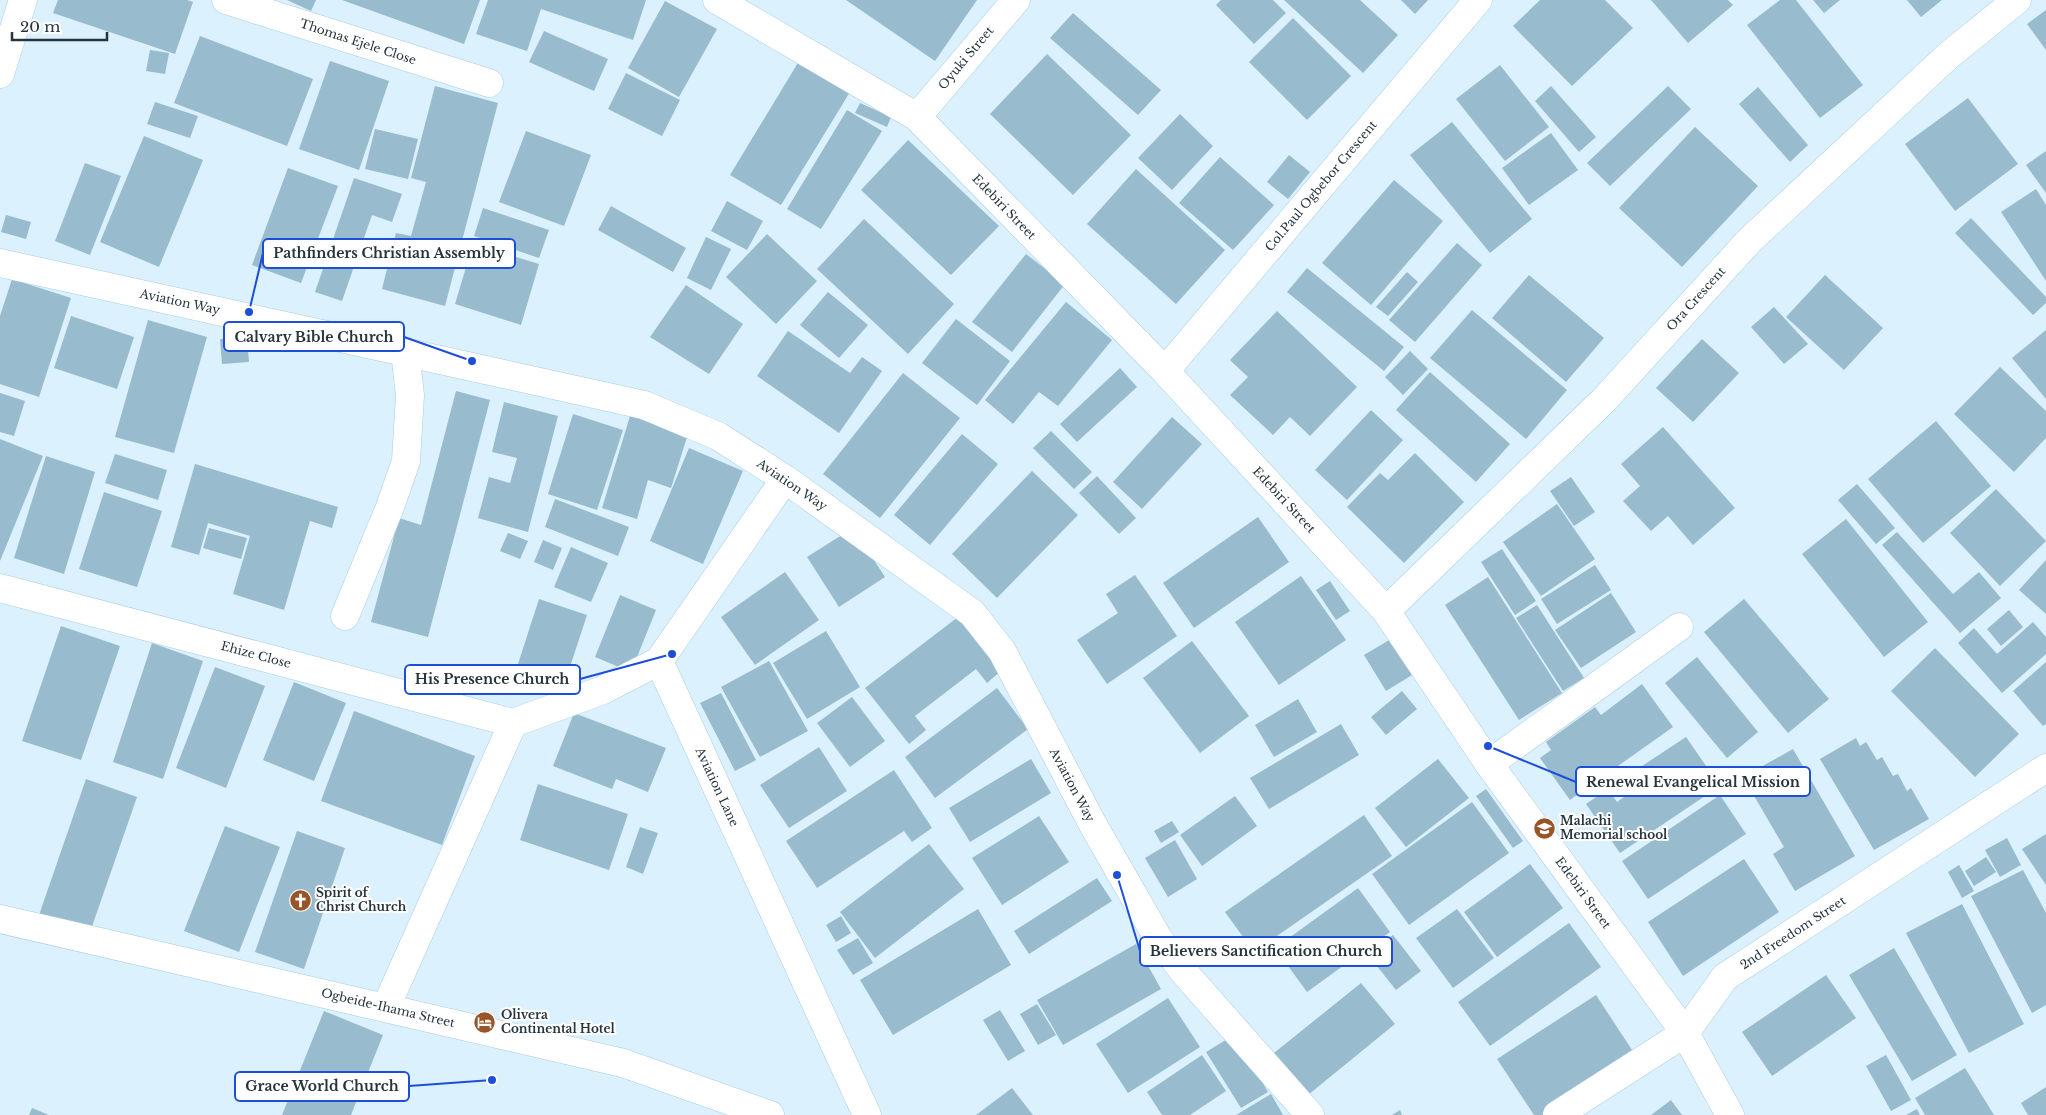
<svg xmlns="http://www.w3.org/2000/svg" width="2046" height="1115" viewBox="0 0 2046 1115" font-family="'Libre Baskerville',serif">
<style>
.building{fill:#98bbce}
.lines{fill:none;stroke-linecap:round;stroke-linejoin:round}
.minor-casing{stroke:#a9ccdf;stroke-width:29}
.minor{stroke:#fff;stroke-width:28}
.labels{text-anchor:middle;stroke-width:4;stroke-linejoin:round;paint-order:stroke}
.street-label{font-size:12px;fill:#26353c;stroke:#fff}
.poi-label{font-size:12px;font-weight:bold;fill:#26353c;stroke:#fff;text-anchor:start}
.leader{fill:none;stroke:#1d4ed8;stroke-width:2}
.callout-dot{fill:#1d4ed8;stroke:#fff;stroke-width:2}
.callout{fill:#fff;stroke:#1d4ed8;stroke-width:2}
.callout-label{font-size:14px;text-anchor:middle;font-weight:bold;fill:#26353c}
</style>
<rect width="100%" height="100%" fill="#dbf1fd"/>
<path class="building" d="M58,0h129l6,2 -18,52 -122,-41z
M287,0h29l-5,11z
M342,0h138l-16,44z
M488,0h158l-13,40 -92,-31 -14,42 -51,-17z
M846,0h131l-42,61z
M1221,0h52l13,13 -32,31 -38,-39z
M1284,0h76l38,35 -35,38z
M1401,0h27l-13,14z
M1540,0h65l28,28 -61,58 -59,-60z
M1651,0h77l5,5 -45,38z
M1780,0h16l67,85 -43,33 -73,-93z
M1813,0h27l-16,13z
M1907,0h35l-21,17z
M665,1l52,28 -38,68 -51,-29z
M2046,10v40l-19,-26z
M1073,13l88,77 -23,25 -88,-77z
M1293,18l58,58 -44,44 -58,-58z
M544,31l64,28 -14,32 -65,-29z
M200,36l113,43 -26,67 -113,-43z
M150,50l19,3 -4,21 -19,-3z
M1047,54l84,81 -58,60 -83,-81z
M330,61l59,20 -30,89 -60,-21z
M799,61l51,31 -69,113 -51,-30z
M1500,65l49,62 -44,34 -49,-62z
M626,73l54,27 -18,36 -54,-27z
M435,86l63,17 -53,203 -63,-17 14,-56 15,3 15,-54 -15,-4z
M1551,86l45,51 -17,15 -44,-51z
M1668,86l23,23 -81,77 -23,-23z
M1758,87l50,58 -18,17 -51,-58z
M1968,98l50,66 -63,47 -50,-67z
M155,102l43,14 -8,22 -43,-14z
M860,103l31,14 -4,10 -32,-14z
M847,110l35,21 -61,98 -34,-20z
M1180,114l33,32 -41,44 -34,-32z
M1452,122l80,97 -42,34 -80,-98z
M1695,127l63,59 -76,81 -63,-59z
M375,129l43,10 -10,40 -43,-10z
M526,131l65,24 -27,71 -65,-24z
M1551,133l27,37 -49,35 -27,-37z
M144,136l59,24 -44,107 -59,-25z
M908,140l91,86 -48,49 -90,-85z
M2046,151v42l-20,-28z
M1289,155l21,17 -22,27 -21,-17z
M1220,157l54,48 -41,45 -54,-47z
M85,163l36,13 -31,79 -35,-14z
M288,168l50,18 -37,97 -49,-18z
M1136,169l89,81 -49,54 -89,-80z
M354,178l48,16 -10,28 -20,-7 -30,86 -27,-9z
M1394,180l49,41 -72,84 -49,-42z
M2036,189l10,16v76l-45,-69z
M727,201l36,20 -16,29 -36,-19z
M611,206l75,42 -13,24 -75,-42z
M483,208l66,22 -10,28 -65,-22z
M6,215l25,7 -5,17 -25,-7z
M1971,218l75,79v6l-13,12 -78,-82z
M864,219l90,85 -46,50 -91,-85z
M767,234l50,47 -41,43 -50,-47z
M706,237l25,12 -20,41 -24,-12z
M1457,243l25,22 -67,77 -26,-22z
M473,244l66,20 -18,61 -66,-21z
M1026,254l39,30 -53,68 -40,-30z
M1307,268l97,79 -20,24 -97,-79z
M1407,272l11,10 -30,34 -12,-9z
M1529,275l75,63 -38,44 -74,-64z
M1825,275l58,53 -39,42 -58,-53z
M12,279l59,19 -32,99 -39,-13v-68z
M686,285l57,39 -34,50 -59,-37z
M828,292l40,33 -29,33 -39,-33z
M1066,302l46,38 -54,66 -19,-14 -26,32 -28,-24z
M1774,307l34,37 -24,20 -33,-37z
M1472,310l95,80 -41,49 -96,-81z
M1277,311l80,76 -47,49 -20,-19 -17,18 -43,-40 18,-18 -18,-17z
M71,316l63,21 -17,52 -63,-21z
M956,319l54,42 -33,44 -55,-42z
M148,320l59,17 -33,116 -59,-16z
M2046,330v69l-34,-41z
M788,331l62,42 12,-16 20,14 -43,62 -82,-57z
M247,337l2,25 -27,2 -2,-25z
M1702,339l37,34 -46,49 -37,-34z
M1410,351l18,18 -25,26 -18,-18z
M2000,367l46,44v27l-32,34 -60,-58z
M1120,368l17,19 -60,55 -17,-18z
M1430,372l80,72 -34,38 -80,-72z
M903,373l57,45 -80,100 -57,-44z
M456,391l34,9 -62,237 -57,-15 28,-104 22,7z
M0,393l25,8 -11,35 -14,-4z
M504,402l54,14 -30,116 -50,-14 11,-41 21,6 7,-25 -25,-6z
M1371,410l32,30 -56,60 -32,-30z
M573,414l50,16 -26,80 -49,-16z
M630,416l58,18 -17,54 -23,-8 -11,39 -35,-11z
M1172,417l30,27 -60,65 -29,-27z
M1936,421l55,65 -68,57 -55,-64z
M1663,427l72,81 -42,37 -25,-29 -17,15 -28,-30 17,-15 -19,-22z
M1051,431l41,41 -18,17 -41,-41z
M962,434l36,30 -68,81 -36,-30z
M0,439l43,17 -43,105z
M689,448l54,23 -40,93 -53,-23z
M1415,453l49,49 -60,61 -57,-56 33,-34 8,7z
M115,454l52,16 -9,30 -53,-17z
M46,456l49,16 -31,102 -50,-16z
M195,464l143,43 -6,21 -22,-7 -26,89 -51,-16 17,-58 -42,-13 -9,32 -28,-8z
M1032,471l46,44 -81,83 -45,-44z
M1097,476l39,42 -17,16 -40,-41z
M1571,477l24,35 -21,14 -24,-35z
M1857,484l38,44 -19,16 -38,-44z
M1996,489l50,52 -46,45 -50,-53z
M104,492l58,19 -25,76 -58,-18z
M555,499l74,28 -11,29 -73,-29z
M1557,504l38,55 -54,37 -38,-54z
M1258,517l31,45 -95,66 -31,-45z
M1846,519l82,103 -44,35 -82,-103z
M209,528l38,10 -6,21 -38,-11z
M853,528l32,49 -46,30 -32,-50z
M1897,532l56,62 26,-22 22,26 -41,35 -78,-88z
M508,533l20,8 -8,18 -20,-8z
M543,540l19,8 -9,22 -19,-8z
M571,547l37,16 -17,39 -37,-15z
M1502,549l34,52 -21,14 -34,-53z
M2046,560v54l-27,-24z
M1595,565l16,25 -54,34 -16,-25z
M785,572l34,48 -64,45 -34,-48z
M1135,575l42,61 -70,48 -30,-44 41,-27 -12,-19z
M1301,576l45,64 -67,45 -44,-63z
M1488,577l74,116 -43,27 -74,-115z
M1330,581l20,30 -14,9 -20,-30z
M1611,593l25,39 -55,36 -26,-38z
M620,595l36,15 -25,62 -36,-15z
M539,599l48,16 -21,64 -48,-15z
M1744,599l85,100 -41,34 -84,-101z
M1537,605l47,73 -21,13 -47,-73z
M2009,610l14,17 -22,19 -14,-17z
M958,617l43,54 -14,12 -11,-14 -61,47 11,14 -17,14 -44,-56z
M2033,622l13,15v17l-44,39 -44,-50 16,-15 23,26z
M61,626l59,20 -39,114 -59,-19z
M826,631l34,56 -53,32 -34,-56z
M1396,636l21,36 -31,19 -22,-36z
M1192,641l57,75 -49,37 -57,-75z
M152,643l51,18 -40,118 -50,-17z
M1935,648l84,86 -44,43 -84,-86z
M1697,657l61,75 -31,26 -62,-75z
M769,661l39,70 -48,26 -39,-70z
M2046,662v62l-3,2 -30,-35z
M215,667l50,19 -39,102 -50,-20z
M294,682l52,21 -32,78 -51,-21z
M1642,684l31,43 -103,73 -30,-42 11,-8 -5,-8 49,-35 6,8z
M997,688l31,41 -93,69 -30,-41z
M1402,691l15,18 -31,26 -15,-18z
M721,693l35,67 -21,11 -35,-68z
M852,697l33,44 -35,26 -33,-44z
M1298,699l19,33 -43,25 -19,-32z
M354,711l121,45 -33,89 -121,-44z
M574,713l92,35 -18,44 -32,-13 -4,10 -59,-23z
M1341,724l18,31 -90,54 -19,-31z
M1686,737l34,49 -100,67 -34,-49 22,-15 9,13 28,-20 -9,-12z
M1856,738l4,8 6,-4 11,18 5,-3 11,19 5,-2 9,17 4,-3 18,31 -55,31 -54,-91z
M819,747l28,44 -58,37 -29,-43z
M1793,749l62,107 -60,35 -22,-37 11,-7 -41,-70z
M1031,759l20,34 -81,49 -21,-34z
M1438,759l31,39 -63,49 -31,-39z
M894,770l38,58 -20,14 -8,-11 -87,57 -31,-47z
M86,779l51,18 -48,138 -51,-17z
M538,784l90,30 -19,56 -89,-30z
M1486,789l37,52 -10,7 -37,-52z
M1720,795l26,39 -98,65 -26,-38z
M1235,796l22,30 -55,40 -22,-31z
M1472,802l37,51 -100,72 -37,-51z
M1364,815l28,41 -138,96 -29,-40z
M1039,816l30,46 -67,43 -30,-47z
M1172,821l7,11 -18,11 -7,-12z
M225,826l55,21 -41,105 -55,-21z
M640,827l18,6 -15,41 -17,-7z
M297,831l48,17 -41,121 -49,-17z
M2046,834v51l-24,-36z
M2007,838l14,27 -21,12 -15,-27z
M1175,840l22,39 -29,18 -23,-39z
M929,844l35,45 -89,69 -35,-46z
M1986,857l10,15 -22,14 -9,-15z
M1744,859l35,53 -96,64 -35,-54z
M1530,864l33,44 -66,49 -33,-45z
M1959,865l15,26 -12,7 -14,-26z
M2023,870l23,43v92l-14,8 -61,-117z
M1097,878l15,23 -83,53 -15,-23z
M1358,888l32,44 -83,60 -32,-44z
M1962,904l62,120 -55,29 -63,-120z
M978,909l33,56 -118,70 -33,-55z
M1457,909l37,49 -41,30 -37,-50z
M841,916l10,17 -15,9 -10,-17z
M1569,923l32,44 -111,79 -32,-44z
M1393,935l28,36 -25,19 -28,-35z
M858,938l15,25 -20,12 -16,-25z
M1136,944l25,45 -98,56 -26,-45z
M1894,948l63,107 -45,26 -63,-106z
M1826,975l30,43 -84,58 -30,-44z
M1361,983l34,41 -87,71 -34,-42z
M1596,995l40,61 -92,59h-10l-37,-56z
M1168,998l32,49 -72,46 -32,-49z
M1037,1004l19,31 -18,10 -18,-31z
M1000,1010l25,41 -17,10 -25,-41z
M324,1011l59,24 -32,80h-69z
M1234,1035l34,57 -27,16 -35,-56z
M1202,1055l24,36 -36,24h-28l-15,-23z
M1886,1055l25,45 -20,11 -25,-45z
M1965,1068l29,47h-69l-10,-17z
M2046,1087v28h-18l-7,-12z
M1012,1088l21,27h-57z
M1271,1094l12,21h-47z
M1671,1100l11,15h-31z
M32,1108l17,7h-20z
M1917,1109l3,6h-14z
M1400,1110l2,5h-10z"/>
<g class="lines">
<defs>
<path id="minor" d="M226,0l263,83
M717,0l200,117 248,254 221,240 103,153 196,269 45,82
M0,74l23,-74
M917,117l99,-117
M0,263l644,142 74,31 67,43 187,134 30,38 90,172 66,115 25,33 127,144
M1165,371l313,-371
M0,588l513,135
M1386,611l219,-212 144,-158 200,-186 68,-55
M345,616l45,-109 16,-46 4,-66 -5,-44
M659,661l208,454
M1489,764l190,-137
M0,919l623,144 147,52
M386,1007l127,-284 90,-33 56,-29 126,-182
M1557,1115l128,-82 40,-56 321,-209"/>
</defs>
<use href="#minor" class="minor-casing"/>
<use href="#minor" class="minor"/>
</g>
<defs>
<symbol id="school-disc" viewBox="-11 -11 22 22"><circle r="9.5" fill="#995527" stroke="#fff"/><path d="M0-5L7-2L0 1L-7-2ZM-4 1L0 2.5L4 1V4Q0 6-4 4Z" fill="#fff"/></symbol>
<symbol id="church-disc" viewBox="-11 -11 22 22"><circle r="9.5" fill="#995527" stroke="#fff"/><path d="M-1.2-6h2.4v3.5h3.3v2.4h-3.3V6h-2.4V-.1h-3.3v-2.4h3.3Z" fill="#fff"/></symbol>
<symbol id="hotel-disc" viewBox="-11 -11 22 22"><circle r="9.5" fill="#995527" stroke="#fff"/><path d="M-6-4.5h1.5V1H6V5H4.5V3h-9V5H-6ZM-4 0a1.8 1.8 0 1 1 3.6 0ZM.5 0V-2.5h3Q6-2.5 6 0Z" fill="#fff"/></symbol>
</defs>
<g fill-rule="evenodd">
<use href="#school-disc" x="1532" y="816" width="25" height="25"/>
<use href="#church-disc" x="288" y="888" width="25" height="25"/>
<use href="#hotel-disc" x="472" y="1010" width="25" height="25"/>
</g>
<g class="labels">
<g class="street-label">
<text transform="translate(358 42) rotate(18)" y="4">Thomas Ejele Close</text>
<text transform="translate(966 58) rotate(-50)" y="4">Oyuki Street</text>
<text transform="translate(1321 186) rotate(-50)" y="4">Col.Paul Ogbebor Crescent</text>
<text transform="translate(1004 207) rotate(46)" y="4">Edebiri Street</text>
<text transform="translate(1696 299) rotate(-48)" y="4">Ora Crescent</text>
<text transform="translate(180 302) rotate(12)" y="4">Aviation Way</text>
<text transform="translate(792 485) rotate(34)" y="4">Aviation Way</text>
<text transform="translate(1284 500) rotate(47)" y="4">Edebiri Street</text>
<text transform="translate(256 655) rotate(15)" y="4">Ehize Close</text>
<text transform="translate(1072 785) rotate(62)" y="4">Aviation Way</text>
<text transform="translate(717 787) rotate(65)" y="4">Aviation Lane</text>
<text transform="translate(1583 893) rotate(54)" y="4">Edebiri Street</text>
<text transform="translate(1793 933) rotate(-33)" y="4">2nd Freedom Street</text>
<text transform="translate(388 1008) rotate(13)" y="4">Ogbeide-Ihama Street</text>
</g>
<g class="poi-label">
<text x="1560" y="825">Malachi<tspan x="1560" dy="14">Memorial school</tspan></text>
<text x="316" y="897">Spirit of<tspan x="316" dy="14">Christ Church</tspan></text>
<text x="501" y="1019">Olivera<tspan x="501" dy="14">Continental Hotel</tspan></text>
</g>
</g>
<path class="leader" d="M249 312L263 253M472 361L404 337M672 654L580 679M1488 746L1576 782M1117 875L1140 951M492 1080L409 1086"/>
<g class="callout-dot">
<circle cx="249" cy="312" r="5"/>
<circle cx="472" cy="361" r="5"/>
<circle cx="672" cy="654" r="5"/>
<circle cx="1488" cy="746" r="5"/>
<circle cx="1117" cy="875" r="5"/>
<circle cx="492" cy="1080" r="5"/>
</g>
<g class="callout">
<rect x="263" y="239" width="252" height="29" rx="5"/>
<rect x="224" y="322" width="180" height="29" rx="5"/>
<rect x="405" y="665" width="175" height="29" rx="5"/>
<rect x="1576" y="767" width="234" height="29" rx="5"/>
<rect x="1140" y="937" width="252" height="29" rx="5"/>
<rect x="235" y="1072" width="174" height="29" rx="5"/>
</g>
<g class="callout-label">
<text x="389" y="258">Pathfinders Christian Assembly</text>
<text x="314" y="342">Calvary Bible Church</text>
<text x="492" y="684">His Presence Church</text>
<text x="1693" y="787">Renewal Evangelical Mission</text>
<text x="1266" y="956">Believers Sanctification Church</text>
<text x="322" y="1091">Grace World Church</text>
</g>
<path d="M12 32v8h95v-8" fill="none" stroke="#26353c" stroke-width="2.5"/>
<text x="20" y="32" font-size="15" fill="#26353c" stroke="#ffffff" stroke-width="4" paint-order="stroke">20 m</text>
</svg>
